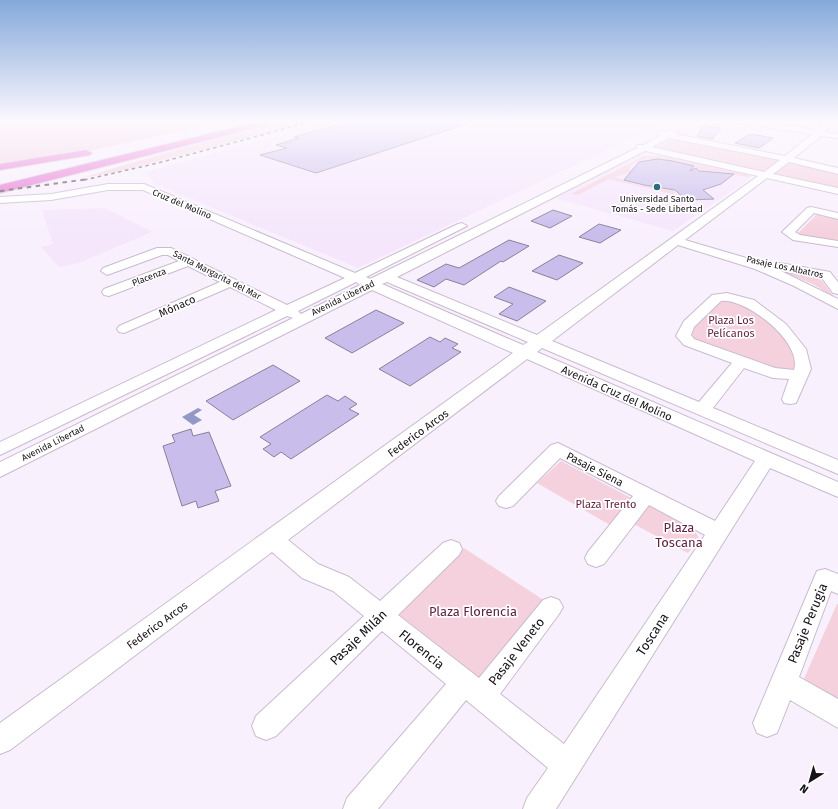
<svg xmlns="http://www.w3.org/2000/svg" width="838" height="809" viewBox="0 0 838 809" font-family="'Fira Sans',sans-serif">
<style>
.built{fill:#f5e6fc}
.green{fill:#f5d1de}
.water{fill:#9299c6}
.building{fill:#c9bdec;stroke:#878298}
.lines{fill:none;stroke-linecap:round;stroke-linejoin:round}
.minor-casing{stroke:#c9bbcf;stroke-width:2}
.highway-casing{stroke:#d5d4d6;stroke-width:2}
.minor{fill:#fff;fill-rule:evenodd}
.highway{fill:#e875d3;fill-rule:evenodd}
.rail-far1{stroke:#554f58;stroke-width:1.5;stroke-dasharray:3.5 3.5;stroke-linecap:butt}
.rail{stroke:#554f58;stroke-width:2;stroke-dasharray:4.5 4.5;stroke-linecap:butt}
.poi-dot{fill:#2b6c80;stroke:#fff;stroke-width:1.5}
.labels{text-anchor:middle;stroke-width:3.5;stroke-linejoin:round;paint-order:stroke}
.far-poi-label{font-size:9px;fill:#171219;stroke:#fff}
.far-street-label{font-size:9px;fill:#171219;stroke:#fff}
.street-label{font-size:11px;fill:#171219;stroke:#fff}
.park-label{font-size:11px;fill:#622341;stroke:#fff}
.near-park-label{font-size:13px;fill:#622341;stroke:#fff}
.near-street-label{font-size:13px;fill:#171219;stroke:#fff}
</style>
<rect width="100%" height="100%" fill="#f9f0fd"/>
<path class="built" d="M334,121h320l1,1v3l-6,5 -291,138 -203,-84 -10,-12z
M639,155h18l93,20 2,2 -79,54 -118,-33z
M105,208l47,24 -73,31 -20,4 -18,-20 12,-3 -11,-34z"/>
<path class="green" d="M0,121h228l-167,36 -61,9z
M280,121h33l-196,51 -34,6 37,-12z
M673,138c55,11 112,19 165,37v14l-186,-40z
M644,156h16l88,19 2,2 -49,-6 -8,-6 -20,-5 -25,-1 -12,3 -5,3 -1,4 3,3 -19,5 25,8 34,5 3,5 -67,-16 -31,16 -7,-1z
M819,212l19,5v23l-34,-4 -6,-3z
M781,271l38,6 16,21 -22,-14z
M735,299l45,29 18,29 -4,15 -11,1 -91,-32 -4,-12 31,-29z
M561,461l72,38 -23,26 -73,-42z
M643,503l50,25 6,10 -11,15 -60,-32z
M464,548l81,53 -65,77 -83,-65z
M837,604h1v107l-35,-30z"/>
<path class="water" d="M198,408l4,2 -8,5 8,5 -9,5 -11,-8z"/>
<path class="building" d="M353,121h115l1,2 -153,50 -56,-18 27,-7 -11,-3 23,-7 -5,-1z
M703,126h2l16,2 -8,11 -16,-3z
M750,134l18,3 5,1 -14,10 -24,-5z
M657,159l16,2 21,5 -4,5 6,-3 3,3 35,3 -13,10 -18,6 11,9 -28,1 -11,-10 -31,-5 -20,-5 15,-18z
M553,210l19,6 -22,12 -19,-7z
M599,224l22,6 -21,13 -21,-6z
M509,240l20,6 -26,16 -2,-1 -37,24 -18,-6 -12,8 -17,-7 29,-16 13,4z
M559,255l24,8 -26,17 -25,-9z
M509,287l37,14 -29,20 -18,-7 14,-10 -19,-7z
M376,310l28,13 -52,30 -27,-15z
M430,337l10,5 5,-4 13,6 -6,4 9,4 -51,34 -31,-17z
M273,365l27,16 -67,39 -27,-19z
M327,395l11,6 7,-5 12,8 -8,5 10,5 -68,45 -10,-7 -7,5 -11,-8 8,-5 -11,-7z
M191,429l2,7 16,-4 22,54 -16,5 4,10 -21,7 -2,-7 -14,5 -19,-60 12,-4 -3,-7z"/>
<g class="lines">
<defs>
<path id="minor" d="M673,121h6l3,5 -7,8 110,22 27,-22 -73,-11 -3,-2h15l66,9 10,-9h7l-9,11 13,2v4l-17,-2 -27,22 44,10v6l-49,-12 -16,12 65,14v6l-71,-16 -82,62 58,17 32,11 1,-4 4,-1 50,9 8,10v12l-5,-1 -11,-15 -41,-7 57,28v10l-44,-23 -39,-17 -77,-24 -126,96 147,61 33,-39 -48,-18 -8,-9 8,-15 28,-26 15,-2 27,7 32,24 20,25 5,20 -15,34 -6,1 -6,-1 -2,-4 7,-20 -16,-1 -29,-10 -31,40 125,52v14l-296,-126 -5,4 301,130v15l-68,-29 -214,341h-33l4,-11 21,-30 -82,-68 -88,109h-35l4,-11 99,-114 -64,-53 -106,105 -10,4 -10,-4 -4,-10 4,-10 108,-100 -31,-25 -31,-13 -30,-26 -262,198 -10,4v-31l513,-370 -141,-63 -372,187v-15l293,-144 -6,-2 -287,139v-13l276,-132 -46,-23 -106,46 -5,-1 -2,-3 2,-3 101,-44 -32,-16 -79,30 -5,-1 -2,-3 2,-3 75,-28 -11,-6h-6l-55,20 -6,-4 2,-3 54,-20h14l116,57 58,-27 -202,-88h-35l-57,10 -51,3v-6l51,-3 57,-10h36l211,89 103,-49 4,-1 5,3 -101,51 4,2 267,-131v-3h6l17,-9 -2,-2 1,-2c7,-1 11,1 15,-6zM669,138l111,22 -16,12 -112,-25zM645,151l113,25 -221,159 -140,-58zM356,282l4,3 -59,29 -3,-3zM387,282l141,60 -5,3 -141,-61zM721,301c25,-3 82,41 73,69l-19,-2 -81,-29 -3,-4 3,-8zM527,359l228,102 -40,60 -157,-78 -7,2 -52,51 -3,5 3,5 7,2 7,-2 47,-48 73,38 -45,56 -3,6 3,6 8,3 8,-3 45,-59 56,30 -141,209 -64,-50 59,-80 4,-7 -4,-7 -8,-3 -8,3 -64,78 -81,-63 61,-60 3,-6 -3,-6 -8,-3 -8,3 -63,58 -31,-24 -31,-13 -30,-24z
M811,207l27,6v6l-24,-6 -19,19 5,3 38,6v6l-45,-7 -11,-8 25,-24z
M825,569l13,5v20l-7,-3 -32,86 39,22v29l-48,-28 -13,33 -10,4 -10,-4 -4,-10 61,-145 3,-7z"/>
<path id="highway" d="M261,121h15l-2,2 -274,70v-8z
M86,150l6,3 -2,2 -90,15v-6z"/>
</defs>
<use href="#minor" class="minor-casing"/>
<use href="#highway" class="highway-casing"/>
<use href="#minor" class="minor"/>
<use href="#highway" class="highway"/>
<path class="rail-far1" d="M84,180l74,-17 156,-42"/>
<path class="rail" d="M0,191l89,-12"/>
</g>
<linearGradient id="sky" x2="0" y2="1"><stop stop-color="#85a9da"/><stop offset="0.52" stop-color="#fcf8fe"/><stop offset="1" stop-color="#fcf8fe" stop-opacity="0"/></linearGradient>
<rect width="838" height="234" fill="url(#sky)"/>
<circle class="poi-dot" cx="657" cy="187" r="4"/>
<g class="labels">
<g class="far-poi-label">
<text x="657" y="202">Universidad Santo<tspan x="657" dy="10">Tomás - Sede Libertad</tspan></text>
</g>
<g class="far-street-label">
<text transform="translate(182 204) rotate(23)" y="3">Cruz del Molino</text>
<text transform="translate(785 267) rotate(12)" y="3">Pasaje Los Albatros</text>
<text transform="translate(217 275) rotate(27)" y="3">Santa Margarita del Mar</text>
<text transform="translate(149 277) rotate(-21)" y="3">Placenza</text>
<text transform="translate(343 298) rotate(-26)" y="3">Avenida Libertad</text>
<text transform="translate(53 443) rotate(-27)" y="3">Avenida Libertad</text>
</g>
<g class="street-label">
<text transform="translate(177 306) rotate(-24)" y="4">Mónaco</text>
<text transform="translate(617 393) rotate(24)" y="4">Avenida Cruz del Molino</text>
<text transform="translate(418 433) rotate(-36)" y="4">Federico Arcos</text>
<text transform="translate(595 469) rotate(27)" y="4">Pasaje Siena</text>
<text transform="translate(157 625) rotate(-36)" y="4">Federico Arcos</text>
</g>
<g class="park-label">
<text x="731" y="324">Plaza Los<tspan x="731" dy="13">Pelícanos</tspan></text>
<text x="606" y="508">Plaza Trento</text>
</g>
<g class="near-park-label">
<text x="679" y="532">Plaza<tspan x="679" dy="15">Toscana</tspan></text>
<text x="473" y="616">Plaza Florencia</text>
</g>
<g class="near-street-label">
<text transform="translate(807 623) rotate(-68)" y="5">Pasaje Perugia</text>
<text transform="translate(652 634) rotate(-57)" y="5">Toscana</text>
<text transform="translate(358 637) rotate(-44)" y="5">Pasaje Milán</text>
<text transform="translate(422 649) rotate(39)" y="5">Florencia</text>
<text transform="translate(516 651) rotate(-52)" y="5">Pasaje Veneto</text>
</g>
</g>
<g transform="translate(810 781) rotate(217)" stroke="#ffffff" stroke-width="3" paint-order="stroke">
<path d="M0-3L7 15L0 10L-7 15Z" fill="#171219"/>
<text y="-6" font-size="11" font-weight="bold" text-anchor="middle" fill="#171219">N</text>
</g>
</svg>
